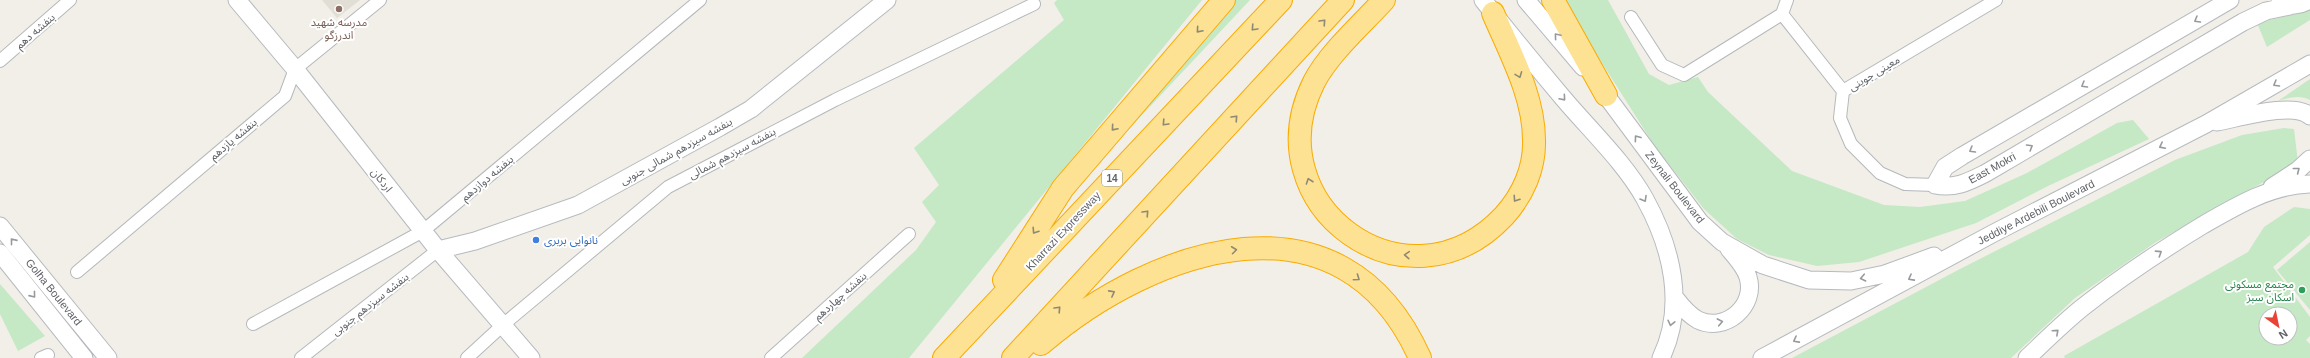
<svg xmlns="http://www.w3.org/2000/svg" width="2310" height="358" viewBox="0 0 2310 358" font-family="Helvetica,'Noto Sans Arabic',sans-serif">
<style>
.education{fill:#e1ded6}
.green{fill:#c5e8c5;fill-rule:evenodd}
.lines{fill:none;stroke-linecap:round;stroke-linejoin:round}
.street-casing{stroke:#b5b8bc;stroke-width:14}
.secondary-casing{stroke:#b6babf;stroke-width:19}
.highway-casing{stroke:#f9ab00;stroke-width:24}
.street{stroke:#fff;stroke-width:12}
.secondary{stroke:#fff;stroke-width:17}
.highway{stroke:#fde293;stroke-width:22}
.oneway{stroke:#979a9d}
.oneway2{stroke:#8e8975}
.education-dot{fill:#8d6e63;stroke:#fff;stroke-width:1.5}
.shop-dot{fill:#3f7fe0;stroke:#fff;stroke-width:1.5}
.leisure-dot{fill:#2e9e5b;stroke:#fff;stroke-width:1.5}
.labels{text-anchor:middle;stroke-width:4;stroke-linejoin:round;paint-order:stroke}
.shield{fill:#fff;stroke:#8f9295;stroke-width:1}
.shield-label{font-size:10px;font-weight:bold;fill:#5f6368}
.education-label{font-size:11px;fill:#785e54;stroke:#fff}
.street-label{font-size:11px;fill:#5f6368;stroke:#fff}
.shop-label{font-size:11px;fill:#366cbe;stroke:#fff;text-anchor:start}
.leisure-label{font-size:11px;fill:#27864d;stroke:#fff;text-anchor:end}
</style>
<rect width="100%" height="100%" fill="#f1efe8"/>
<path class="education" d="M322,0h38l-23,18z"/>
<path class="green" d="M1057,0h145l-293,358h-107l114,-108 20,-28 -14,-20 17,-17 -25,-37 150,-128 -10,-17z
M1234,0h16l-183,195z
M1562,0h46l41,74 20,11 29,-8 10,15 84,79 92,34 36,2 45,-6 62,-28 90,-50 16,-3 16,19 -101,47 -72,37 -117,39 -42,4 -48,-11 -32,-16 -33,-30 -50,-64z
M2310,7v13l-43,27 -10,-24 39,-9z
M2310,79v21c-10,-6 -22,-2 -32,1z
M2284,128l10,1 4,34 -142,79 -81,56 -64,60h-219l168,-89 215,-109 67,-25z
M2294,207l16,2v26l-37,32 37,50v19l-4,4 4,4v14h-245l-1,-2 184,-104 16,-25zM2266,314h24v24h-24z
M2310,242v68l-33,-40z
M0,284l45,52 -27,15 -18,-37z"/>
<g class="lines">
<defs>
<path id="street" d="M1782,14l61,77
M1631,17l31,48 22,10 98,-61 5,-14
M0,61l70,-61
M1935,185l-30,-1 -25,-11 -29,-29 -11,-26 3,-27 153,-91
M77,272l208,-176 10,-27 85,-69
M253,324l170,-93 277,-231
M41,358l7,-3
M301,358l137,-108
M467,358l37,-34 164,-137 167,-87 199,-96
M771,358l138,-124"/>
<path id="secondary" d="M237,0l58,69 143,181 93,108
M1483,0c26,33 53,66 80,98 27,32 62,65 82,101 27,49 41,107 16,159
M1526,0l57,67
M2230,0l-268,156 -17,11 -10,18c20,4 33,-3 51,-12l257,-151 23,-11 24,-5
M2280,2c9,5 20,4 29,-2
M1599,86l101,136 22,20 41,23 46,15 42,1 34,-7 49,-18
M2217,122c22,-4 77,-21 93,-6
M2272,187l26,-17 12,-11
M0,226l108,132
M438,250l37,-9 103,-36 142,-78 31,-18 136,-109
M0,253l84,105
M1676,299c6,8 13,16 22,21 27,13 59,-14 50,-43 -3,-10 -12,-20 -19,-28
M1762,358l230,-124 214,-110 104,-60
M2027,358c18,-17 36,-35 56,-51 38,-30 79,-57 120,-82 33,-19 68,-40 107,-41"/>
<path id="highway" d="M1384,0c-22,24 -55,53 -70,82 -62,123 93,237 190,134 19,-21 31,-48 30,-76 0,-44 -24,-87 -41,-127
M1553,0l53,95
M1004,280l59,-92 161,-188
M1041,344c113,-97 301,-161 379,14
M944,358l337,-358
M1013,358l330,-358"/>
</defs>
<use href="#street" class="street-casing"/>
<use href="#secondary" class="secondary-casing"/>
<use href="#highway" class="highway-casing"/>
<use href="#street" class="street"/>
<use href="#secondary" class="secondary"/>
<use href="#highway" class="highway"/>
</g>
<defs><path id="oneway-chevron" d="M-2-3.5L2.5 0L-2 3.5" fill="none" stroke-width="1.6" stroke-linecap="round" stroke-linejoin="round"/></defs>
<g class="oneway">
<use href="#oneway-chevron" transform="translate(2197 20) rotate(150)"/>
<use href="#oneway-chevron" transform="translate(1557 36) rotate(-130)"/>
<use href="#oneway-chevron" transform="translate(2276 84) rotate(150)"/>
<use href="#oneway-chevron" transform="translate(2084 85) rotate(150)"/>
<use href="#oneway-chevron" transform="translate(1563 98) rotate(49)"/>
<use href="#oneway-chevron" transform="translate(1637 138) rotate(-126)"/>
<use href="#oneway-chevron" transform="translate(2162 146) rotate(153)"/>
<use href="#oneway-chevron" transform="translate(2030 147) rotate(-31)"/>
<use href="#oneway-chevron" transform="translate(1972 150) rotate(150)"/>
<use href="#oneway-chevron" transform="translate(2297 170) rotate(-38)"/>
<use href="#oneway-chevron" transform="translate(1644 199) rotate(60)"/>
<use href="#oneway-chevron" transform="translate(13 241) rotate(-129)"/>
<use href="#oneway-chevron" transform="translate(2159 253) rotate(-33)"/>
<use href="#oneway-chevron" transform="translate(1863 278) rotate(168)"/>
<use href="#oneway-chevron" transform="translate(1911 278) rotate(152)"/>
<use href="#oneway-chevron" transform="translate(33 295) rotate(51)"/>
<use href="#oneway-chevron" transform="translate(1720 322) rotate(-11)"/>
<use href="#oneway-chevron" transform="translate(1671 323) rotate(103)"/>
<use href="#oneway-chevron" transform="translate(2056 332) rotate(-42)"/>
<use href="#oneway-chevron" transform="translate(1796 340) rotate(152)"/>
</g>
<g class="oneway2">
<use href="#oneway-chevron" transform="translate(1323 22) rotate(-47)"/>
<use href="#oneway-chevron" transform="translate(1254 28) rotate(133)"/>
<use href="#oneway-chevron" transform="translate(1199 30) rotate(131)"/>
<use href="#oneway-chevron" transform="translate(1519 75) rotate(69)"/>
<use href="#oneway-chevron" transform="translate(1235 118) rotate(-47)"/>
<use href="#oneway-chevron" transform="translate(1165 123) rotate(133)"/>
<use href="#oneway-chevron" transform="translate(1114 128) rotate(131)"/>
<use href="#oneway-chevron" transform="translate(1309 181) rotate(-109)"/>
<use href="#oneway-chevron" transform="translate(1516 199) rotate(124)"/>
<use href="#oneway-chevron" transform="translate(1146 213) rotate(-47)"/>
<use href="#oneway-chevron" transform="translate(1035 231) rotate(123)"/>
<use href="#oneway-chevron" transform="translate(1234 250) rotate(-7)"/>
<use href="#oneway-chevron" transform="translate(1407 255) rotate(-176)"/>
<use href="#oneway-chevron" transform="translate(1357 278) rotate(35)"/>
<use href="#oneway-chevron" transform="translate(1112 293) rotate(-28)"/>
<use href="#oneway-chevron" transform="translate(1058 309) rotate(-47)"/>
</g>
<circle class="education-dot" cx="339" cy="9" r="4"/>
<circle class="shop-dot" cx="536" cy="240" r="4"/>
<circle class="leisure-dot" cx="2302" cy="290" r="4"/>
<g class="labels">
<rect class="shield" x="1102" y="170" width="20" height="16" rx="3"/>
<g class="shield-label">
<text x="1112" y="182">14</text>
</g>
<g class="education-label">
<text x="339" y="26">مدرسه شهید<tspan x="339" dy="13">اندرزگو</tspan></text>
</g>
<g class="street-label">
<text transform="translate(35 31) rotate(-41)" y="4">بنفشه دهم</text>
<text transform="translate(1874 73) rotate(-31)" y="4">معینی جوینی</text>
<text transform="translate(233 139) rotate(-40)" y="4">بنفشه یازدهم</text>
<text transform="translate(676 151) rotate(-29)" y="4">بنفشه سیزدهم شمالی جنوبی</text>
<text transform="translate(732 153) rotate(-28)" y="4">بنفشه سیزدهم شمالی</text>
<text transform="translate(1992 168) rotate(-29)" y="4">East Mokri</text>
<text transform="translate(487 178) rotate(-40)" y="4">بنفشه دوازدهم</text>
<text transform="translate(382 180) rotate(52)" y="4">اردکان</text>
<text transform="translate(1675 187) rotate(52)" y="4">Zeynali Boulevard</text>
<text transform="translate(2036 212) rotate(-27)" y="4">Jeddiye Ardebili Boulevard</text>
<text transform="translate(1063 231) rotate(-47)" y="4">Kharrazi Expressway</text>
<text transform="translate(54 292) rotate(51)" y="4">Golha Boulevard</text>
<text transform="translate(840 296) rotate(-42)" y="4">بنفشه چهاردهم</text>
<text transform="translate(370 304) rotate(-38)" y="4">بنفشه سیزدهم جنوبی</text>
</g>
<g class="shop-label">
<text x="544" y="244">نانوایی بربری</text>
</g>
<g class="leisure-label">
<text x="2294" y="288">مجتمع مسکونی<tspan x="2294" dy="13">اسکان سبز</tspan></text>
</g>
</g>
<g transform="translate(2278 326) rotate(147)"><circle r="19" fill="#ffffff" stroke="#bfc1c3"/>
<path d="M0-3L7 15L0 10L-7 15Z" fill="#ea4335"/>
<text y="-6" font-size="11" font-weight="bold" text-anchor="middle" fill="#5f6368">N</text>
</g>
</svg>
